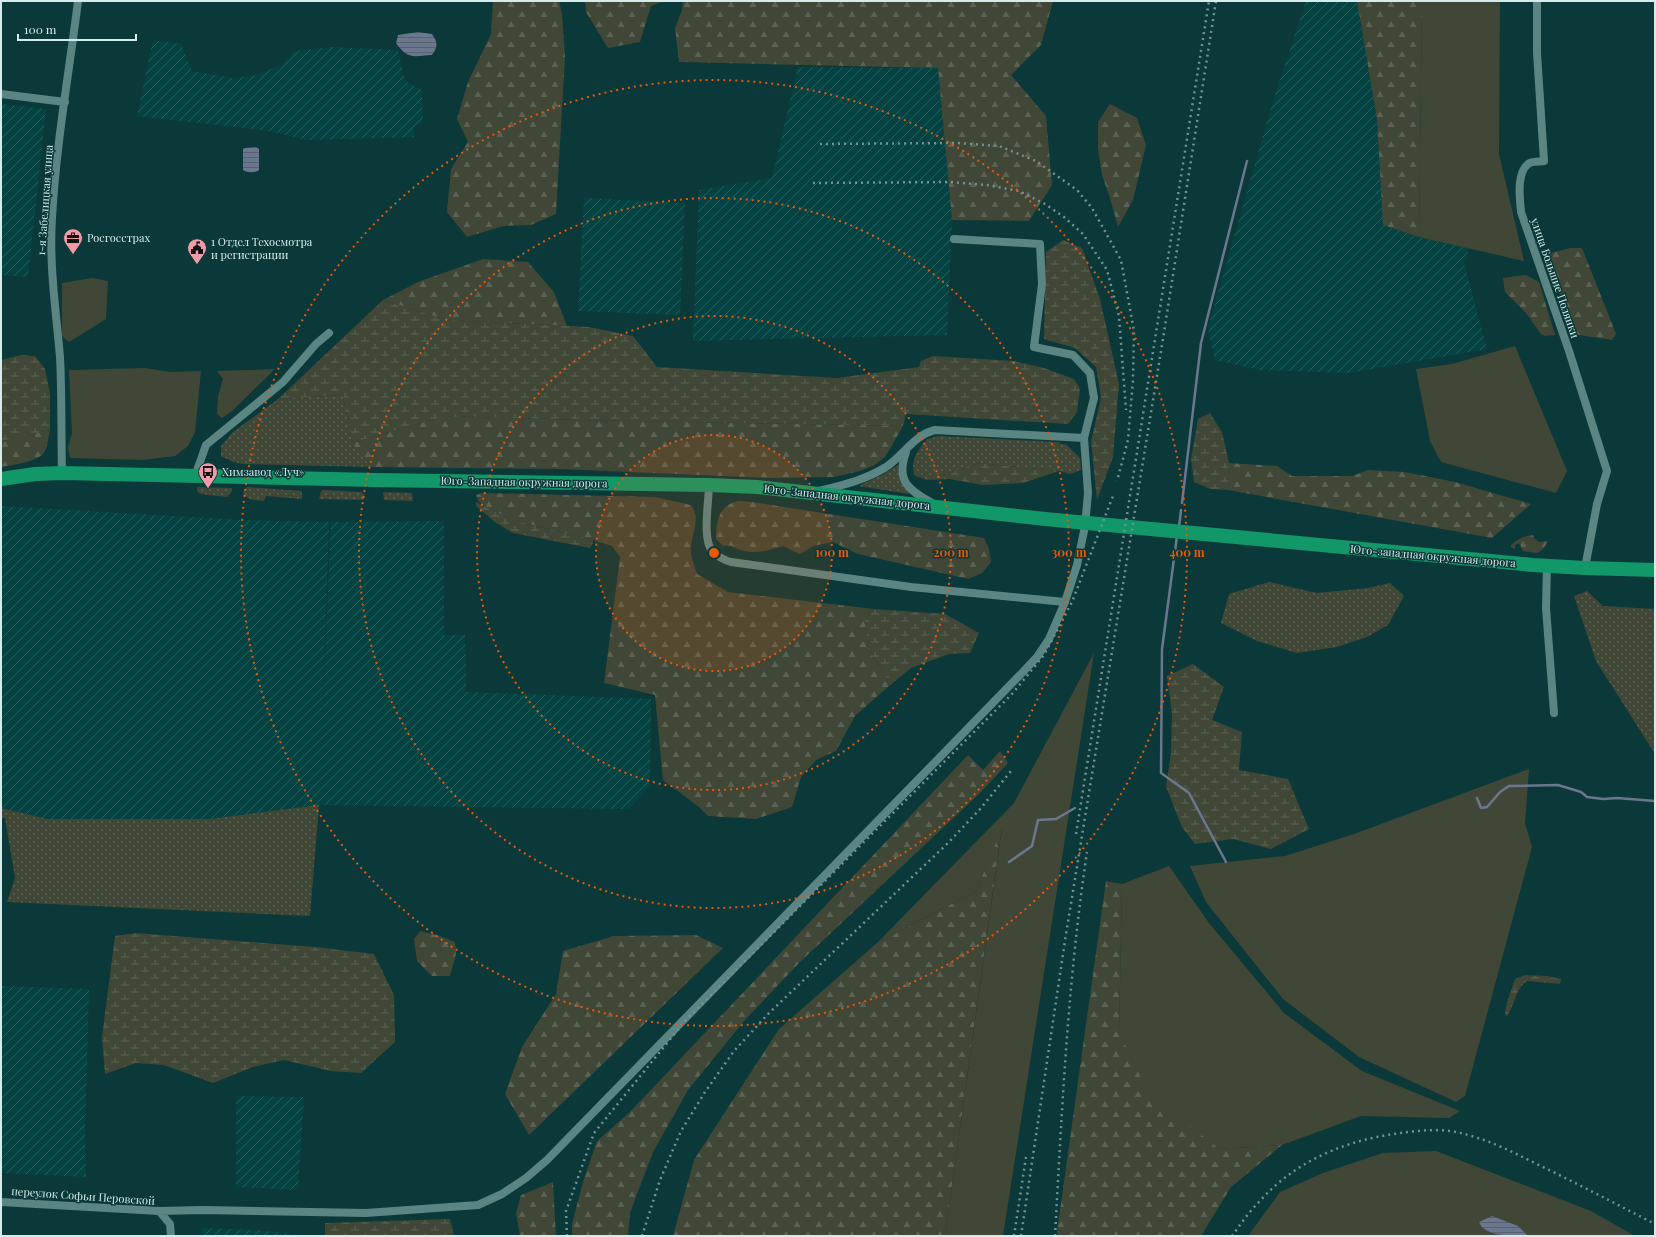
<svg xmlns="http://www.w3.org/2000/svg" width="1656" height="1237" viewBox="0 0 1656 1237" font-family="'Playfair Display',serif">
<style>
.industrial{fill:url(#industrial-furrows)}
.grass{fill:url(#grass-dots)}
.forest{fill:url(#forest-firs)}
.wetland{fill:url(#wetland-marsh)}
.green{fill:#414736}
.water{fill:url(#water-rules)}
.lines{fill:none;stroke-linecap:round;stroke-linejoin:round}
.stream{stroke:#6a778f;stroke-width:2.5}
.minor{stroke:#5a8583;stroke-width:8}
.trunk{stroke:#129868;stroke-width:14}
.rail{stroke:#719393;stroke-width:2.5;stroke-dasharray:2 4;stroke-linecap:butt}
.ring{fill:none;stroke:#e8590c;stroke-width:2;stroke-dasharray:2 4}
.labels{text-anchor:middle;stroke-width:3;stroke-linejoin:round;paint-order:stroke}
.street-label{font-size:11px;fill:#d5eceb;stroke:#0b3838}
.poi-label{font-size:11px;fill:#d5eceb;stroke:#0b3838;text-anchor:start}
.centre{fill:#e8590c;stroke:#0b3838;stroke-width:2}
.ring-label{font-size:12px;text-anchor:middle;font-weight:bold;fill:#e8590c;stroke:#0b3838;stroke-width:3;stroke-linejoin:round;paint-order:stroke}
</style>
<defs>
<pattern id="industrial-furrows" width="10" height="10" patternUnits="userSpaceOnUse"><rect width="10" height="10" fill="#054342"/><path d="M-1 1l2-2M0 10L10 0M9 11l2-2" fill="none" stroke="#295e5d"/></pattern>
<pattern id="grass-dots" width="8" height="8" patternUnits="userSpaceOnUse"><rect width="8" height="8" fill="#414736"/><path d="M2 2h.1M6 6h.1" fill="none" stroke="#5c6253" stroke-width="1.8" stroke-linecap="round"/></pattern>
<pattern id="forest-firs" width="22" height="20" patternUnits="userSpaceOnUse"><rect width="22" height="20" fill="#414736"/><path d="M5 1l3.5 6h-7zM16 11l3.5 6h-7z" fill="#5c6253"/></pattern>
<pattern id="wetland-marsh" width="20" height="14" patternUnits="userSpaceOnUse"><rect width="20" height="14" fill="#414736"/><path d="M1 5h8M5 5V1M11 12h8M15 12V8" fill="none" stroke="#5c6253"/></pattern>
<pattern id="water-rules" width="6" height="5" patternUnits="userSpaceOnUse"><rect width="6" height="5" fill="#6a778f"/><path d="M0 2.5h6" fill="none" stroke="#57616e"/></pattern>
</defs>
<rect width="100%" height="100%" fill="#0b3838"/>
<path class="industrial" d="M1306,1h51l20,119 6,104 36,13 50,11 -5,15 23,86 -138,24 -89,-3 -45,-10 -7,-32 66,-230z
M153,40l28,4 11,27 42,7 24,-3 24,-11 12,-13 39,-4 65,3 7,31 17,9 1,34 -8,1 -1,12 -106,3 -45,-10 -126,-14z
M798,67l140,1 14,152 -5,115 -254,6 6,-151 73,-12z
M1,104l45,5 -18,168 -27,-2z
M584,198l101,5 -5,112 -102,-4z
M1,506l241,14 87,2 -7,208 9,-208 113,-1v114h21l1,42 -1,15 186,7 -1,86 -20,24 -311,-4 -109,14h-163l-46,-11z
M1,986l88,3 -4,144 1,44 -85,-4z
M236,1096l68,1 -6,93 -62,-3z
M202,1228l53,2 55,6h-108z"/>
<path class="grass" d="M343,395l9,47 19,25 -128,-3 -10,-2 -12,-6v-10l12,-14 45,-33z
M938,436l119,6 10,3 13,13 1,12 -11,4 -11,-3 -80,-8 -52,17 -12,-4c-6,-15 3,-26 12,-37z
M898,465l2,14 9,15 -51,-8 26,-12z
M197,487l35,1v3l-5,6 -27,-3 -3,-3z
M247,487l55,4v8l-36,-3 -2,5c-9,-1 -17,0 -21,-9z
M324,490l37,2 3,2 1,4 -2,2 -44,-1 2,-8z
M383,492l29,1 1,8 -29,-1z
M1269,582l48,11 51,-5 22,-5 14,13 -16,29 -21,12 -30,10 -40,6 -40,-12 -36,-18 8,-29z
M1587,591l16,15 52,3v145l-59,-93 -22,-65z
M319,805l-9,111 -303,-14 8,-24 -10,-60h-4v-10l46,11h163z"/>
<path class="forest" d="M493,1h66l3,13 3,42 -9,158 -25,11 -28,1 -36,11 -20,-25 4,-43 17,-27 -11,-23 11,-37 23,-48z
M585,1h79l-13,5 -11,36 -32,6 -22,-36z
M683,1h370l-12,44 -30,30 35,41 6,69 -23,36 -77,-1 -14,-152 -259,-6 -4,-34 7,-18z
M1357,1h65l-3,236 -36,-12 -6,-105z
M1110,104l27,14 9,27 -13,55 -15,27 -8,-29 -8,-23 -4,-26v-27z
M1570,248h12l34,86 -4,6 -39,-6 -26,-80z
M483,259l45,3 26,30 13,34 -120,-6 -64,-20 35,-18z
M1526,275l13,7 16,53 -10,1 -4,-2 -15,-21 -21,-21 -2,-14z
M445,416l136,4 322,6 -18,31 -10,8 -15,6 -26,6 -67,1 -207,-9 -189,-2 -19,-24z
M50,430c-2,7 -2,18 -7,24 -8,8 -31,11 -42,13v-27z
M1229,463l48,3 15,10h60l16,-6 37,2 50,10 76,22 -39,34 -264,-48z
M483,493l172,4 36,8c11,15 -1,31 0,47 0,7 4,15 6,22l31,18 146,17 -9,10 3,31 17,23 4,13 -34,30 -19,35 -20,9 -15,17 -9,30 -36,12 -48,-3 -9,-9 -36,-27 -8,-85 -51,-12 16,-126 -8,-11 -19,-6 -77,-19 -22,-9 -15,-10 -3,-7z
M739,501l13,1 232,36 5,11 2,13 -9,11 -14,6 -110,-25 -25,-12 -20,4 -13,8 -17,-8c-13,4 -28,9 -42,4 -7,-2 -9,-6 -18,-4l-7,-7c0,-17 3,-35 23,-38z
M1533,535l2,4 4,3 9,-1 -4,7 -6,5 -15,-2 -4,-8 -4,2v4l-4,-2v-2c7,-6 13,-9 22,-10z
M1000,751l8,12 -28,30 -179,168 -57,60 -56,69 -35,62 -23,61 -2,23h-56v-12l11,-42 14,-41 32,-28 339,-358 15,15z
M1002,826l-57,410h-272l21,-76 85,-131 98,-86 99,-52z
M1106,881l16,3 -3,148 100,117 63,-4 -51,42 -30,49h-143l-1,-4z
M420,931l20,5 15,6 1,12 -6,22h-18l-15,-15 -3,-22z
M696,935l27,13 -194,187 -24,-41 17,-47 34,-53 7,-43 51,-15z
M553,1182l3,54h-36l-4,-23 5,-18z"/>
<path class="wetland" d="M1063,240l19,8 18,51 19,85 -6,73 -16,43 -6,-59 10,-43 -5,-31 -21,-19 -31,-9 2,-87z
M383,300l64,20 142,7 44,9 24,31 180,11 82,-11 2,-6 12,-5 81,5 30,7 30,11 6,10 -3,23 -9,12 -162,-10 -3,12 -322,-6 -136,-4 -93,27 -9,-48 -65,4z
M21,355l14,1 10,13 5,24v37l-49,11v-81z
M1210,413l12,19 7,31 -1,27 -18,-1 -16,-7 -3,-23 7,-40z
M979,463l80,8 -36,12 -40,2 -34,-6 -22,1z
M476,502l40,19 77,19v3l-3,5 -77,-15 -17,-10 -20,-17z
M874,609l71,5 34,19 -9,20 -21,1 -38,14 -22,18 -4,-13 -17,-23 -3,-31z
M1193,664l31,23 -12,33 30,12 -3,38 49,9 21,50 -38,20 -38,-10 -38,5 -13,-17 -16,-40 5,-34 1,-39 -5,-38z
M136,933l179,14 59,7 20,41 1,47 -34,31 -30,-2 -47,-11 -31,7 -40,16 -49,-18 -28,-2 -31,11 -3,-37 13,-101z
M1526,975l21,1 14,3 -1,5 -33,-3c-13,9 -11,23 -20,35l-2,-2 2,-12 8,-23z
M450,1219l4,17h-129v-13z"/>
<path class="green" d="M1422,1h78l-1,153 25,107 -105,-24z
M92,278l16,3 -2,38 -37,23 -7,-6v-53z
M1515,346l52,125 -11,22 -115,-31 -11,-21 -14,-72 36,-5z
M145,368l25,4 31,-1 -6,61 -7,14 -13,10 -32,4 -73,-2 -2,-10 4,-15 -3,-63z
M275,369l-43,42 -10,7 -5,-4 1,-18 5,-17 -6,-8z
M1094,653l-91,583h-58l57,-408 -26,63 -99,52 137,-140z
M1529,769l-4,54 7,24 -67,249 -9,6 -97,-45 -76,-58 -77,-97 -16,-36 95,-10 69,-22z
M1169,866l40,57 75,90 78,58 98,40 -11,7 -88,-2 -79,29 -63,4 -71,-57 -29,-60 3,-148z
M1436,1151l155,60 44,25h-387l32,-44 43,-19 60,-20z"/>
<path class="water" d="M418,32l14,2c6,9 6,12 0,21 -19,1 -24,5 -36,-12l2,-8z
M256,147l3,2v21c-4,3 -12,3 -16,0v-21l2,-1z
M1492,1216l26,10 10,10c-17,0 -43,1 -49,-14z"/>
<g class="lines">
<path class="stream" d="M1182,503l19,-160 46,-182
M1179,527l2,-17
M1177,536l-15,113 -1,124 28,20 37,69
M1477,798l4,10 6,-1 13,-15 9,-6 49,-1 23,7 6,5 16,2 14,-1 38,3
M1009,862l23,-16 6,-26 18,-1 19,-11"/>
<path class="minor" d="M1537,1v52l7,108c-5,1 -12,0 -16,3 -12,10 -8,35 -7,48l48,139 38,120 -10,33 -12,64
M1,94l64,8
M906,452c-11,30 4,39 28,52
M62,473c-1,-39 0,-78 -2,-116 -4,-46 -11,-92 -8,-139 4,-73 17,-145 26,-217
M195,476l11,-31 77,-63 33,-38 13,-11
M709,485c0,15 -7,54 3,66 5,5 12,9 19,11l180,25 154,15
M819,491c24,-6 46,-11 67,-24 18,-12 28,-32 49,-37l149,8
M1547,566l-1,42 8,105
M1,1202l158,9 44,-1 163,3 112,-8 24,-11 24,-16 21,-18 475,-487 15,-16 12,-18 16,-37 12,-37 8,-39 3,-33 -4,-55 10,-40 -4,-25 -17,-18 -39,-8 8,-63 -2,-40 -86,-5
M159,1211l11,13 1,12"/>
<path class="trunk" d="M1,479l34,-5 27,-1 313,7 334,5 48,2 288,32 488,46 52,3 70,2"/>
<path class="rail" d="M820,144l138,-1 41,3 37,15 41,29 15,18 29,52 13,71 -1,49 -5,60 -11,41
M813,183l138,-1 36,3 32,6 26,13 19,13 19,17 24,36 12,46 7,94
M1076,834l133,-833
M567,1236l-1,-25 28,-78 91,-112 327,-327 32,-39 28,-53 41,-106
M642,1236l18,-56 21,-49 24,-39 29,-41 35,-38 179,-170 33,-35 30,-37
M1014,1236l12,-79
M1021,1236l45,-302 96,-589 54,-344
M1055,1236c7,-128 13,-257 32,-384
M1232,1236c8,-11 16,-23 26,-33 38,-43 88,-63 143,-70 20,-3 44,-5 63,1 29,7 54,21 81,34 37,18 73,37 110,56"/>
</g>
<circle cx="714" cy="553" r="118" fill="#e8590c" fill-opacity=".12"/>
<g class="ring">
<circle cx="714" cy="553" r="118"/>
<circle cx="714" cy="553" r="237"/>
<circle cx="714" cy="553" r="355"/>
<circle cx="714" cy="553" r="473"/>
</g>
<defs>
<symbol id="office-pin" viewBox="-11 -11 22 30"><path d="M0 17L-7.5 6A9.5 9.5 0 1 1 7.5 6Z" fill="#f39aaa" stroke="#0b3838"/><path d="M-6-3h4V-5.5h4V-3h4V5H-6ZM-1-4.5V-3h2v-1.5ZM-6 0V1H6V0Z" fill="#111"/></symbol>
<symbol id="civic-pin" viewBox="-11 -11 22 30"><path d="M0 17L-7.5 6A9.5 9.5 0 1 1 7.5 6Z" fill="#f39aaa" stroke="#0b3838"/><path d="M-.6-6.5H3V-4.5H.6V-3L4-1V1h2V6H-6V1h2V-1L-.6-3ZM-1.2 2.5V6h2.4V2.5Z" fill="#111"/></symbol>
<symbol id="bus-pin" viewBox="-11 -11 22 30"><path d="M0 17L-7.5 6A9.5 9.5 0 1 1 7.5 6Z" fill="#f39aaa" stroke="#0b3838"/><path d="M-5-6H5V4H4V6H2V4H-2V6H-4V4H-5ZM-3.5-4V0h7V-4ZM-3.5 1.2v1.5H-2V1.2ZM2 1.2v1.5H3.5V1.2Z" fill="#111"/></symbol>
</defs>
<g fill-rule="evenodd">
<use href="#office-pin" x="62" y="227" width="22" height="30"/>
<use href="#civic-pin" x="186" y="237" width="22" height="30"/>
<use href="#bus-pin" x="197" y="461" width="22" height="30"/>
</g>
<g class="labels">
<g class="street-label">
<text transform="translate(45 200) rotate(-86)" y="4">1-я Забелицкая улица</text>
<text transform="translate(1555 278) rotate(71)" y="4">улица Большие Полянки</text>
<text transform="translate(524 482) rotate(1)" y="4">Юго-Западная окружная дорога</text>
<text transform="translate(847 497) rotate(6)" y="4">Юго-Западная окружная дорога</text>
<text transform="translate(1433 556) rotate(5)" y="4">Юго-западная окружная дорога</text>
<text transform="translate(83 1196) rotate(4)" y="4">переулок Софьи Перовской</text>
</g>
<g class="poi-label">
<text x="87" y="242">Росгосстрах</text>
<text x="211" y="246">1 Отдел Техосмотра<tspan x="211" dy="13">и регистрации</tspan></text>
<text x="222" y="476">Химзавод «Луч»</text>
</g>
</g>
<circle cx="714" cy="553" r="6" class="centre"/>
<g class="ring-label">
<text x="832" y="557">100 m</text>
<text x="951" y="557">200 m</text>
<text x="1069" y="557">300 m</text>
<text x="1187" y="557">400 m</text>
</g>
<rect width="1656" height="1237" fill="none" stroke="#d5eceb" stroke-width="4"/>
<path d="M18 34v6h118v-6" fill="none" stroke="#d5eceb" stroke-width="2"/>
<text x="24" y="34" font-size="12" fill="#d5eceb" stroke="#0b3838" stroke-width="3" paint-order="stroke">100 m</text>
</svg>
